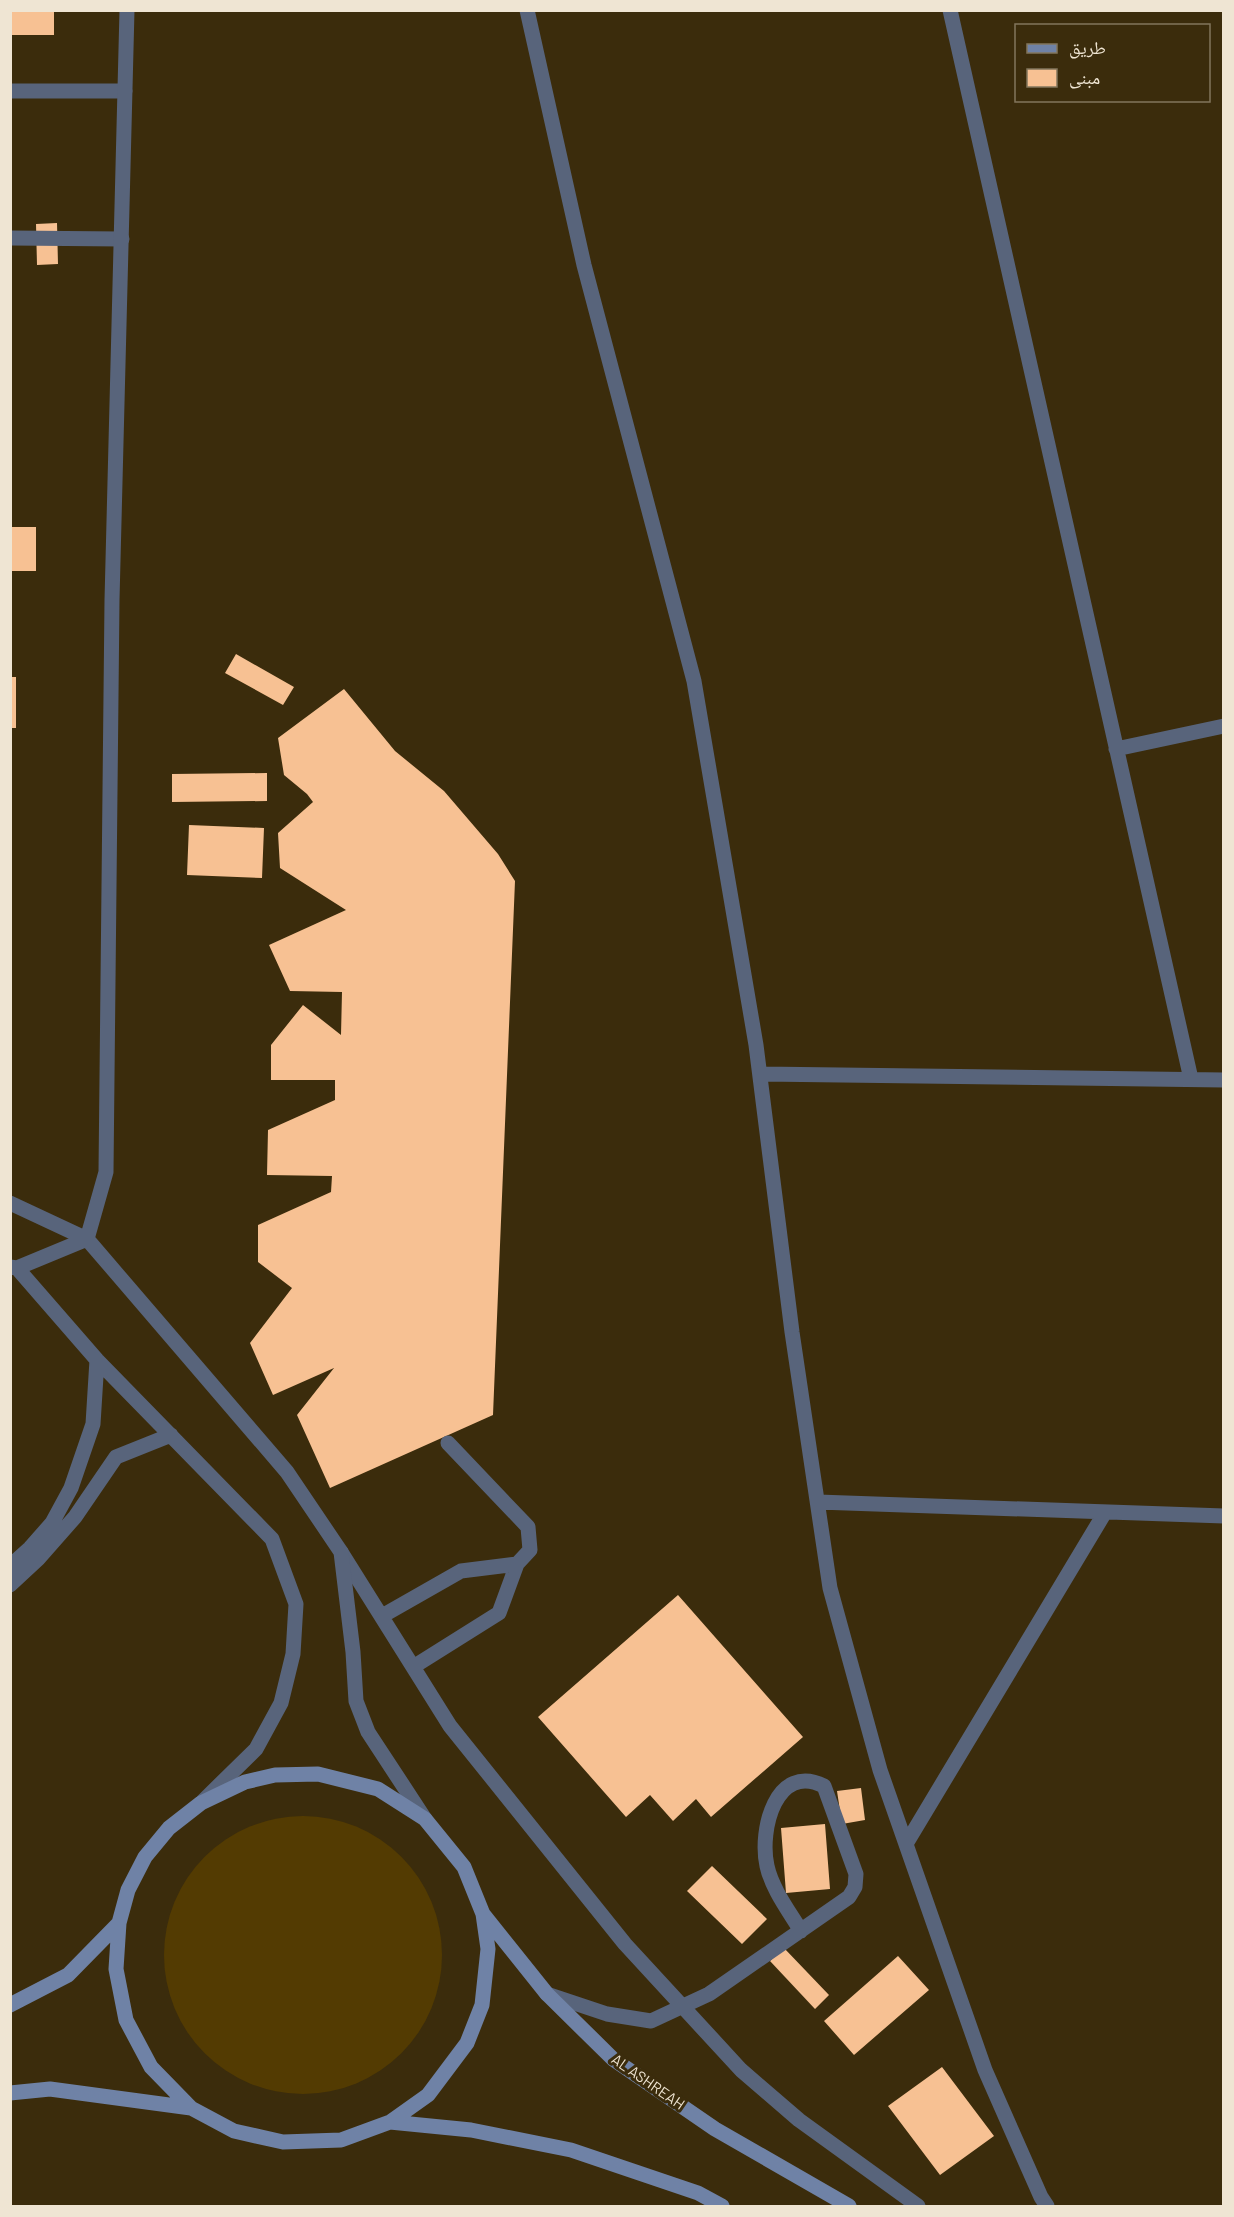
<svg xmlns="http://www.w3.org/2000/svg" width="1234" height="2217" viewBox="0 0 1234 2217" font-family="Barlow,'Noto Naskh Arabic',sans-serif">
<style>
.green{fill:#533b02}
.building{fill:#f7c193}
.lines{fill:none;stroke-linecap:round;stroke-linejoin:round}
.lane{stroke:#58647b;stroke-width:15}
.street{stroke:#58647b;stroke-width:15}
.secondary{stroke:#6f82a6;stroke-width:15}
.labels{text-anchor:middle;stroke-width:6;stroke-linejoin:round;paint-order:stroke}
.street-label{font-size:15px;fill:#efe5d3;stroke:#3b2c0c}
</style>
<rect width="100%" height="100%" fill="#3b2c0c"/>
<path class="green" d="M164 1955a139 139 0 1 1 278 0a139 139 0 1 1-278 0Z"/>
<path class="building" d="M10,10h44v25h-44z
M57,223l1,41 -21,1 -1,-41z
M10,527h26v44h-26z
M236,654l58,33 -11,18 -58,-32z
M10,677h6v51h-6z
M344,689l51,62 49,40 54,63 17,27 -22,534 -163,73 -33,-73 37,-47 -61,27 -23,-52 42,-55 -34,-26v-37l73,-33 1,-16 -65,-1 1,-45 67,-30v-20h-64v-35l32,-40 38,30 1,-43 -52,-1 -21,-46 77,-35 -66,-42 -2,-35 35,-31 -6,-8 -23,-19 -6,-37z
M267,773v28l-95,1v-28z
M189,825l75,3 -2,50 -75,-3z
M678,1595l125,142 -92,80 -15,-18 -23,22 -23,-26 -24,22 -88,-100z
M861,1788l4,32 -23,4 -5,-33z
M825,1824l5,65 -44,4 -5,-65z
M712,1866l55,53 -25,25 -55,-53z
M784,1948l45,47 -14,14 -45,-48z
M898,1956l31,34 -75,65 -30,-34z
M942,2067l52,69 -54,39 -52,-69z"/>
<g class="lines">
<path class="lane" d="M10,91h115
M10,238l112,1
M341,1552l109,174 175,218 116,126 58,50 119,86
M382,1616l79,-45 56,-7
M413,1667l86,-54 18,-49 13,-14 -2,-23 -80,-84
M547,1994l60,20 44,7 58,-27 140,-97 6,-10 1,-13 -32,-88c-48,-24 -65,44 -57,80 5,23 22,45 34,65"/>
<path class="street" d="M527,10l57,255 110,416 62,364 36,287 38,256 50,182 105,300 56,127 6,9
M950,10l241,1069
M1116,749l108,-23
M760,1074l464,6
M10,1203l77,36 200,233 54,80 12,100 3,49 12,31 57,87
M10,1267l7,1 80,92 175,179 24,65 -3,50 -12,49 -25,46 -53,52
M17,1268l70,-29 19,-67 6,-572 15,-590
M818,1502l406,14
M10,1566l20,-18 22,-25 19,-35 22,-64 4,-64
M10,1585l28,-26 37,-42 41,-60 55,-22
M906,1844l198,-330"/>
<path class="secondary" d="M483,1914l64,80 66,65 102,70 134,77
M10,2005l58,-30 51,-52
M10,2093l40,-4 141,19
M390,2122l38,-27 39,-52 15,-38 6,-56 -5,-35 -19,-47 -39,-48 -47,-30 -60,-15 -43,1 -30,7 -44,21 -32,25 -24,29 -17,33 -9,33 -3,46 10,51 25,47 40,41 43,23 49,11 58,-2 49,-18 81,8 100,20 127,43 24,13"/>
</g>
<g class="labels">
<g class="street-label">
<text transform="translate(648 2082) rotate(35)" y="5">AL ASHREAH</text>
</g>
</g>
<rect width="1234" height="2217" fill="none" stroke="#efe5d3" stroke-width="24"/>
<rect x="1015" y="24" width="195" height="78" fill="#3b2c0c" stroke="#83765c" stroke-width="1.5"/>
<rect x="1027" y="44" width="30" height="9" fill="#6f82a6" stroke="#83765c" stroke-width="1.5"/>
<text x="1069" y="54" font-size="18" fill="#efe5d3">طريق</text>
<rect x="1027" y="69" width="30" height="18" fill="#f7c193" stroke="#83765c" stroke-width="1.5"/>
<text x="1069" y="84" font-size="18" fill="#efe5d3">مبنى</text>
</svg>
